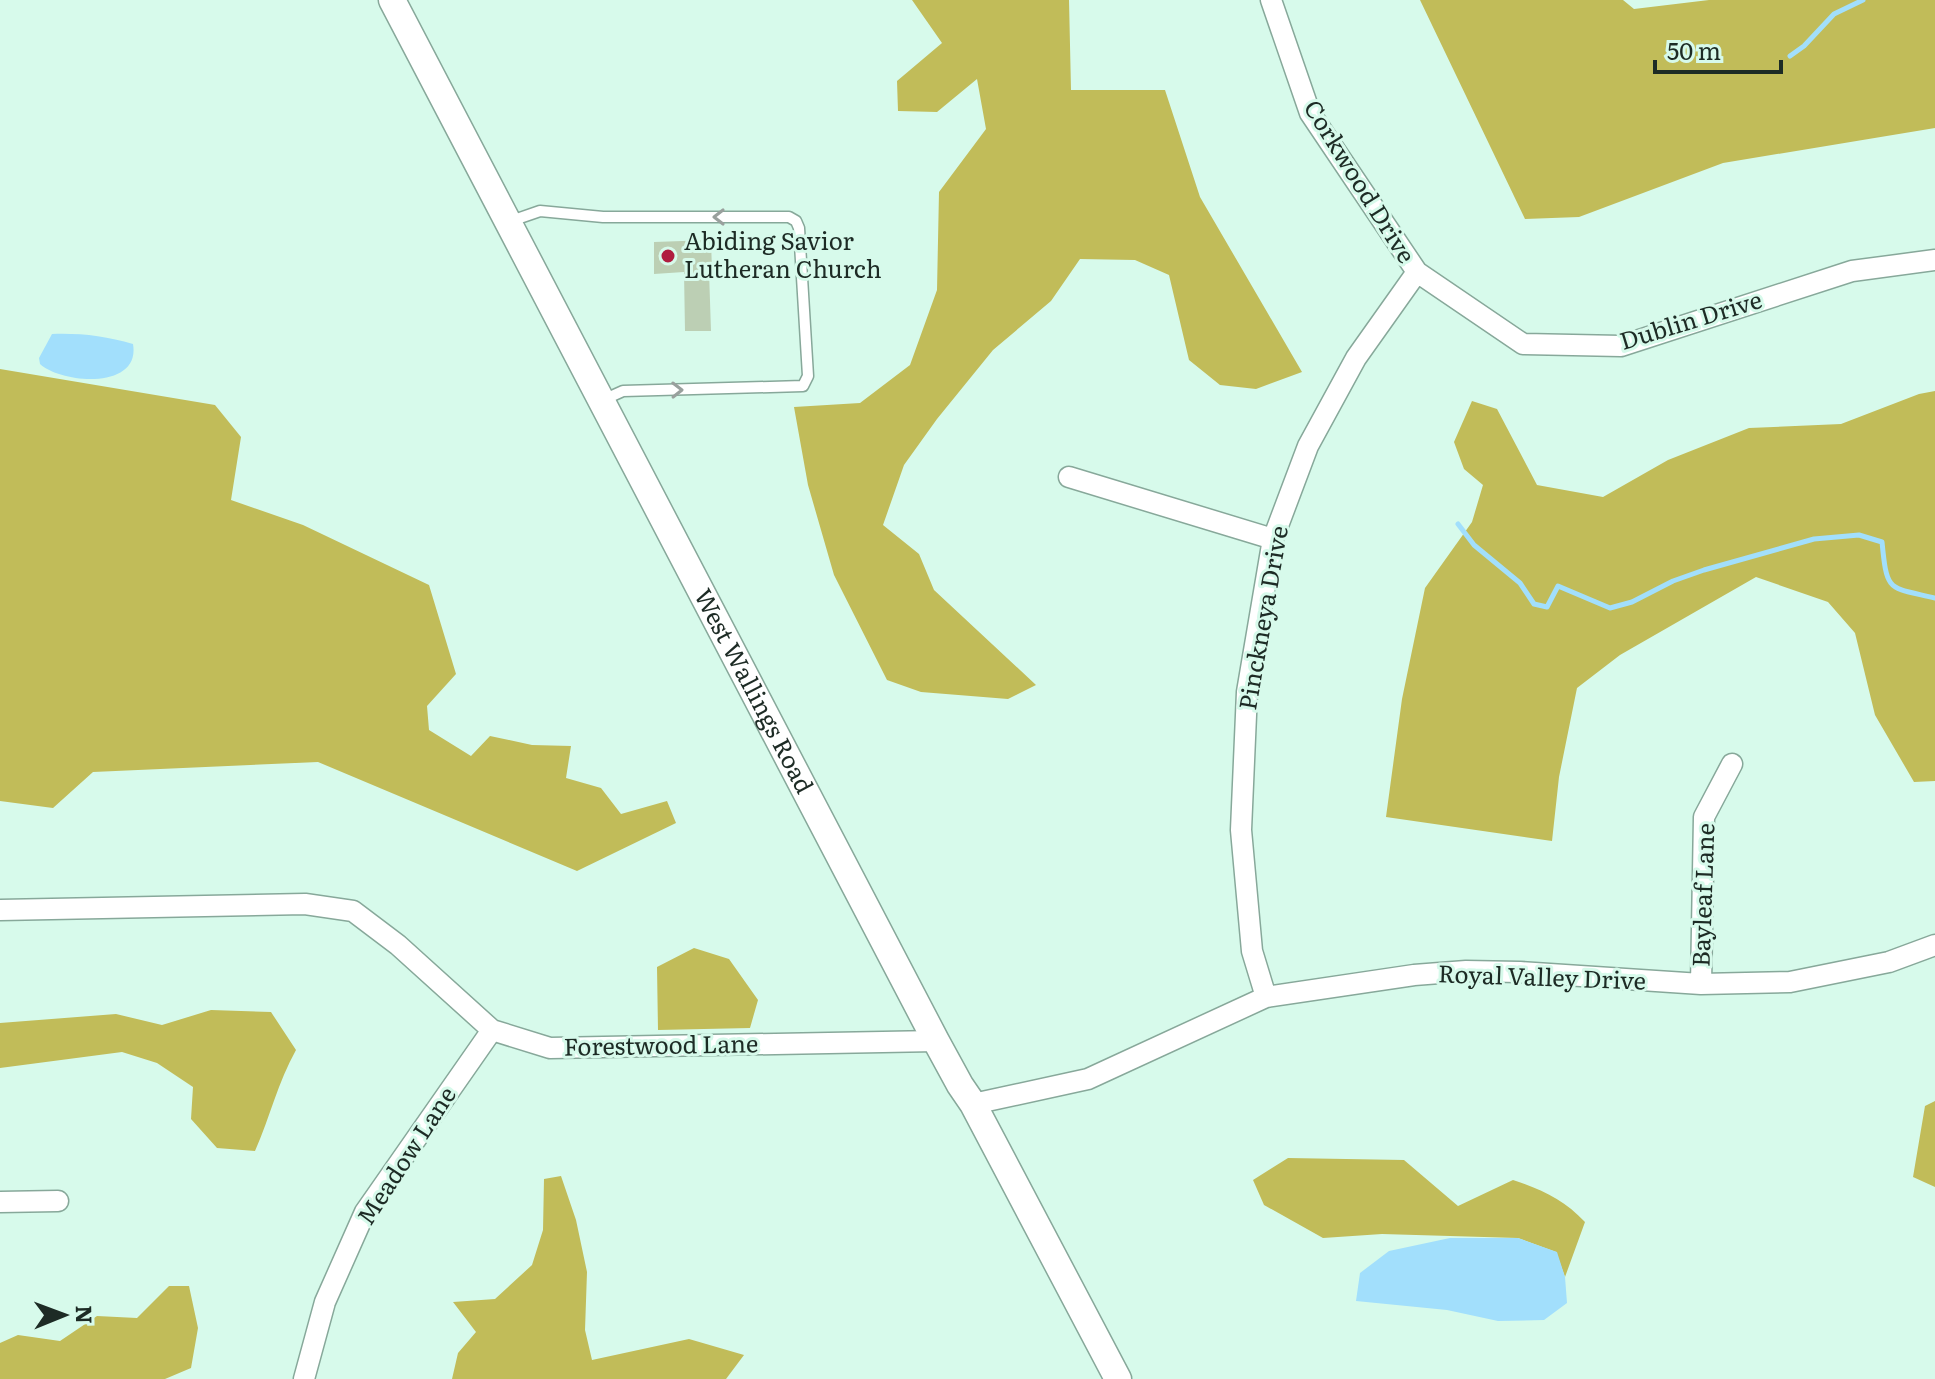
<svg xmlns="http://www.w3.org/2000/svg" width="1935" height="1379" viewBox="0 0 1935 1379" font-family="Literata,serif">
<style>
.forest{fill:#c1bc59}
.water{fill:#a2dffc}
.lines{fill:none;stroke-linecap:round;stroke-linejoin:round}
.stream{stroke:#a2dffc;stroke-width:5}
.building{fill:#bccfb4}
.service-casing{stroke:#87a89a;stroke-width:13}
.minor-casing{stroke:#87a89a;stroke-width:23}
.tertiary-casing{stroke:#87a89a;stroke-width:29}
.service{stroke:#fff;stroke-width:10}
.minor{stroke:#fff;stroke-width:20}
.tertiary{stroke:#fff;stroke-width:26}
.oneway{stroke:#99a09d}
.poi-dot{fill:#b01d40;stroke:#d7faeb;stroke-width:3}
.labels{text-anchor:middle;stroke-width:6;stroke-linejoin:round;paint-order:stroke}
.street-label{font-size:24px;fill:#1d2b25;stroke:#d7faeb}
.poi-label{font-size:24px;fill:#1d2b25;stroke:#d7faeb;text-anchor:start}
</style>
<rect width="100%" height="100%" fill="#d7faeb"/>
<path class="forest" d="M912,0h157l2,90h94l35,107 102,175 -46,17 -36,-4 -31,-25 -20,-85 -34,-15 -55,-1 -29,42 -58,49 -56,69 -33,46 -21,60 36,29 15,36 102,95 -28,14 -87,-7 -34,-12 -53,-105 -26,-90 -14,-78 66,-4 50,-38 27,-75 2,-98 47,-63 -9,-50 -40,33 -39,-1 -1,-30 45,-38z
M1420,0h203l11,9 75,-9h226v128l-212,35 -144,54 -54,2z
M0,369l215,36 26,32 -10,63 72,25 126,60 27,89 -29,32 2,24 42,26 19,-20 42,9 39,1 -5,32 35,10 20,26 46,-13 9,22 -99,48 -259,-109 -225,10 -40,36 -53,-7z
M1935,391v390l-21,1 -39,-67 -20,-82 -27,-31 -72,-25 -136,78 -43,33 -18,89 -7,64 -166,-24 16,-118 23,-111 47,-66 11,-37 -19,-16 -10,-27 18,-41 25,8 40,76 66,12 65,-37 81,-32 92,-4 78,-30z
M694,948l35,11 29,41 -8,28 -92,2 -1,-63z
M211,1010l60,2 25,38c-18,32 -26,67 -41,101l-38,-3 -26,-29 2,-32 -36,-24 -35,-11 -122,16v-45l116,-9 46,11z
M1935,1101v86l-22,-10 12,-71z
M1288,1158l116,2 54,46 55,-26c30,10 51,20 72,42l-20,55 -9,-25 -38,-14 -136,-4 -59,4 -59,-33 -11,-25z
M561,1176l15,44 11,52 -2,58 7,30 97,-21 55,16 -18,24h-274l6,-26 18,-21 -23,-30 42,-3 37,-34 11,-35 1,-51z
M169,1286h20l9,42 -7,40 -26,11h-165v-36l18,-8 42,6 37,-25 40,2z"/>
<path class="water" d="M52,334c28,-1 54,2 81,10 8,46 -71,40 -93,20l-1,-6z
M1450,1238h68l39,14 8,25 2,26 -23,17 -46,1 -51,-11 -91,-9 4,-28 29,-22z"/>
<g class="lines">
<path class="stream" d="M1790,56l14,-10 30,-32 29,-14
M1458,524l16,21 46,38 14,21 13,3 11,-21 52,22 22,-6 41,-21 31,-11 110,-31 45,-4 23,7c5,51 6,45 53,56"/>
</g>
<path class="building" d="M711,240l1,31h-3l2,60h-26l-1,-59 -30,2v-32z"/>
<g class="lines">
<defs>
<path id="service" d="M508,222l32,-11 63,6h186l7,4 3,7 9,148 -5,10 -180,5 -20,9"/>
<path id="minor" d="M1271,0l39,113 107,159 106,72 98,2 231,-75 83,-11
M1069,477l204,62
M0,910l305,-6 48,7 45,34 94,85 58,18 386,-7
M1701,984l3,-167 28,-53
M1266,997l-14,-46 -11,-121 6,-138 26,-153 35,-93 48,-88 61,-86
M973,1104l115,-25 178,-82 148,-22 52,-4 54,1 181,12 89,-2 99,-20 46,-17
M0,1202l58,-1
M304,1379l21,-77 40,-90 127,-182"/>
<g id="tertiary">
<path id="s1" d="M392,0l544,1041 24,44 13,19 145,275"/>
</g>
</defs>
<use href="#service" class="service-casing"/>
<use href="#minor" class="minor-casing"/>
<use href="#tertiary" class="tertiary-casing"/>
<use href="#service" class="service"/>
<use href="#minor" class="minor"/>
<use href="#tertiary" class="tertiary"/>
</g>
<defs><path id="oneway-chevron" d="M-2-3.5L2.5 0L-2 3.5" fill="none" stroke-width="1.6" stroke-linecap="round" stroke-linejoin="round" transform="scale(2)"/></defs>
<g class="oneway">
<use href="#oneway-chevron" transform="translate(719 217) rotate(-180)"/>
<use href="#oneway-chevron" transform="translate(677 390) rotate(-1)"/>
</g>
<circle class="poi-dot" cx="668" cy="256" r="8"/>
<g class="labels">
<g class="street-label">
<text transform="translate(1359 182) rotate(58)" y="8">Corkwood Drive</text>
<text transform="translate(1691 321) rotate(-17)" y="8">Dublin Drive</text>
<text transform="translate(1264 618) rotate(-80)" y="8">Pinckneya Drive</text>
<text dy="8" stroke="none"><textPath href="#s1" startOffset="780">West Wallings Road</textPath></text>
<text transform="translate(1704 895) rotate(-88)" y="8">Bayleaf Lane</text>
<text transform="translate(1542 978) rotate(2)" y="8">Royal Valley Drive</text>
<text transform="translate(661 1046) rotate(-1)" y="8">Forestwood Lane</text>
<text transform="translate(407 1156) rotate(-57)" y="8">Meadow Lane</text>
</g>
<g class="poi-label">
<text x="684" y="250">Abiding Savior<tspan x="684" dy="28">Lutheran Church</tspan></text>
</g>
</g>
<g transform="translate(64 1315) rotate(89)" stroke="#d7faeb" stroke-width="6" paint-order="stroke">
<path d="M0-6L14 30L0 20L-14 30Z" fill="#1d2b25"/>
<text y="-12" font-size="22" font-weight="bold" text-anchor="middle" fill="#1d2b25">N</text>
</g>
<path d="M1655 60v12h126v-12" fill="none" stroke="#1d2b25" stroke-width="4"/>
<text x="1667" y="60" font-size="24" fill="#1d2b25" stroke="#d7faeb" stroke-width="6" paint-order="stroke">50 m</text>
</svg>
